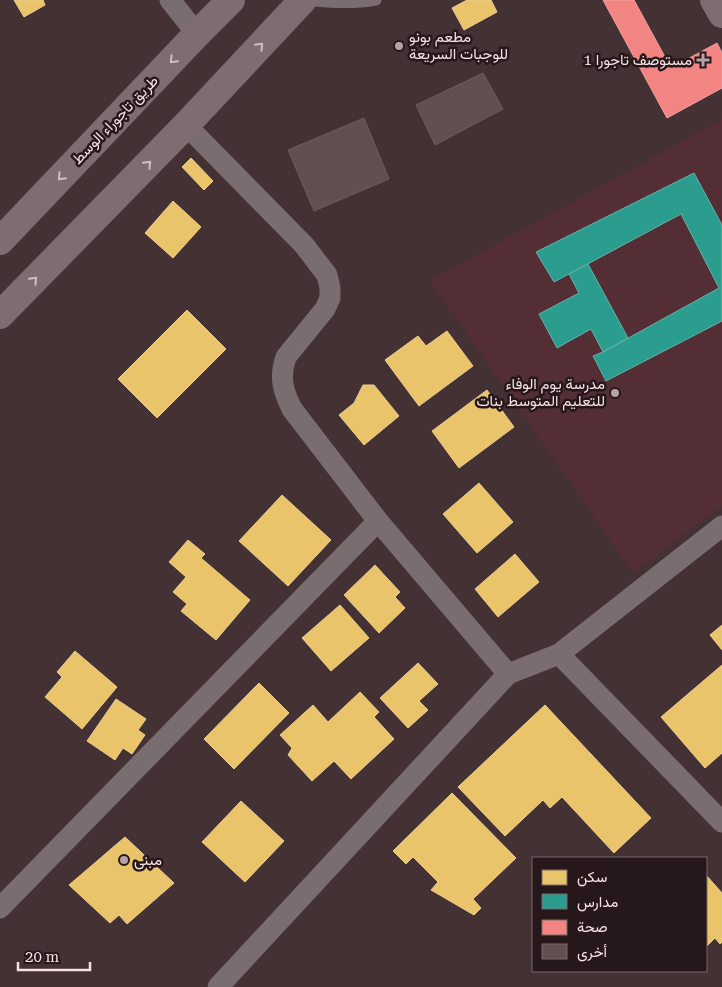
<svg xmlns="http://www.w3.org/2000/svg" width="722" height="987" viewBox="0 0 722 987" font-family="'Roboto Serif',Vazirmatn,serif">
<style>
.built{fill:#532f35}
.homes{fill:#e9c46a;stroke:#edcd8e}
.schools{fill:#2a9d8f;stroke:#67b1a8}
.health{fill:#f28482;stroke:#f3a09f}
.building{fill:#624f52;stroke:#6c5c5e}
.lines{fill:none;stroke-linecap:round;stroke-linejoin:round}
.lane{stroke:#7a6d70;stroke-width:11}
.street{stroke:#7a6d70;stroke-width:21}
.primary{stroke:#7e6d70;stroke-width:28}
.oneway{stroke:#d2bec0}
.poi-dot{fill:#b7a3a6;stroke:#26181a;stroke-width:2}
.labels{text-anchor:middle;stroke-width:5;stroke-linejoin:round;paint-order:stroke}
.poi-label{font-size:15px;fill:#f6e1e3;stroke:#26181a;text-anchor:start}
.street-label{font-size:15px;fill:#f6e1e3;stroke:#26181a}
</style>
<rect width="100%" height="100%" fill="#433134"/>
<path class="built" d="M722,119v387l-89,67 -203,-292z"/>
<path class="homes" d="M14,0h29l2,5 -21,12z
M467,0h24l6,12 -33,18 -12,-22z
M191,158l22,23 -9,9 -22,-23z
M173,201l28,26 -28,31 -28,-25z
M187,310l39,39 -69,69 -39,-39z
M447,331l26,35 -54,40 -34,-46 33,-24 8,10z
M363,385h11l25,31 -35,29 -25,-30 15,-12z
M487,390l27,37 -55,41 -27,-37z
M479,483l34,39 -36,31 -34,-39z
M282,495l49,45 -43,46 -49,-45z
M188,540l17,14 -4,4 49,42 -34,40 -35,-29 6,-7 -14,-12 13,-15 -17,-15z
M515,554l24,28 -41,35 -23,-28z
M375,565l25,27 -5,5 10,11 -26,25 -35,-38z
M340,605l29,33 -38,33 -29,-33z
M722,625v25l-12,-15z
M75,651l42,36 -35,42 -37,-32 17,-20 -5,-5z
M418,663l20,21 -19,17 9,9 -20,18 -28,-30z
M722,665v88l-17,15 -44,-51z
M259,683l30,30 -55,56 -30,-30z
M360,692l19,20 -5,5 20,22 -43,40 -17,-18 -22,20 -24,-26 4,-7 -12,-13 33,-30 15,17z
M116,699l30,20 -8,11 7,5 -13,19 -9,-6 -8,12 -28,-19z
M545,705l106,113 -37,35 -52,-56 -12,11 -7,-8 -38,36 -47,-49z
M452,793l64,65 -43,41 8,9 -7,7 -43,-25 7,-8 -25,-25 -7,7 -13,-13z
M241,801l43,40 -39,41 -43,-40z
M125,837l49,46 -47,41 -8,-9 -9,8 -41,-38z
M706,875l16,18v49l-2,2 -5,-6 -9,9z"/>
<path class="schools" d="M694,173l28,52v96l-116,60 -13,-25 10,-4 116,-64 -38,-74 -127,68 -18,-30z
M588,264l40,74 -25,14 -12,-23 -34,19 -18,-34 40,-21 -10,-19z"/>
<path class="health" d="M603,0h31l37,68 46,-25 5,10v35l-55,30z"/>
<path class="building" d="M483,73l20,36 -68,36 -19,-40z
M364,118l25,61 -75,32 -26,-61z"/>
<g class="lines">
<path class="lane" d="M309,0c22,3 45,4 67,0"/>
<path class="street" d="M170,0l27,34
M186,125l118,120 23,30 3,13v10l-5,11 -39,48c-7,20 -3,34 6,52l86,112 130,153
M559,654l163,168
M0,908l378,-387
M218,987l290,-313 51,-20 163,-128"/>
<path class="primary" d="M714,0l8,14
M0,241l197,-207 34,-34
M0,315l186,-190 117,-125"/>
</g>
<defs><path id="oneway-chevron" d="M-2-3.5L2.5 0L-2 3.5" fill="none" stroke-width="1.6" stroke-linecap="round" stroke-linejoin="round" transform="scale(1.25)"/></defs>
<g class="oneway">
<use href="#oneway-chevron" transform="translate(260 46) rotate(-47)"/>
<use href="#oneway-chevron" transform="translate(173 60) rotate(134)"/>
<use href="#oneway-chevron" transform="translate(148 164) rotate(-46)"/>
<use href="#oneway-chevron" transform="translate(61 177) rotate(134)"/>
<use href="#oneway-chevron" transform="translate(34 280) rotate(-46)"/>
</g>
<g class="poi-dot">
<circle cx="399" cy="46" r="5"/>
<path d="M700.5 52.5h5v5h5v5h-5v5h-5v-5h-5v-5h5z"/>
<circle cx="615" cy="393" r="5"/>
<circle cx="124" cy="860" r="5"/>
</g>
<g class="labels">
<g class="poi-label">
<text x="409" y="42">مطعم بونو<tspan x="409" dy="17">للوجبات السريعة</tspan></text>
<text x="692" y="65" text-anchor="end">مستوصف تاجورا 1</text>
<text x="605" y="389" text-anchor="end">مدرسة يوم الوفاء<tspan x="605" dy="17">للتعليم المتوسط بنات</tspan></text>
<text x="134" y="865">مبنى</text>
</g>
<g class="street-label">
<text transform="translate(115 120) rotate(-46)" y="5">طريق تاجوراء الوسط</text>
</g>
</g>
<rect x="532" y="857" width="175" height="115" fill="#26181a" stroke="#79686a"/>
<rect x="542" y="870" width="25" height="15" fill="#e9c46a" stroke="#79686a"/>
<text x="577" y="882" font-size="15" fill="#f6e1e3">سكن</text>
<rect x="542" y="894" width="25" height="15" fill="#2a9d8f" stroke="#79686a"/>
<text x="577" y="907" font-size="15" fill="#f6e1e3">مدارس</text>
<rect x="542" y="920" width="25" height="15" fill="#f28482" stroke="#79686a"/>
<text x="577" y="932" font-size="15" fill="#f6e1e3">صحة</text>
<rect x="542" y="944" width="25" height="15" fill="#624f52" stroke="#79686a"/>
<text x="577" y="957" font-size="15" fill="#f6e1e3">أخرى</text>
<path d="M18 962v8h72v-8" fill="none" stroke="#f6e1e3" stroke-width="2.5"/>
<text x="25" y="962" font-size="15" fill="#f6e1e3" stroke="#26181a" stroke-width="4" paint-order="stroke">20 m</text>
</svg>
